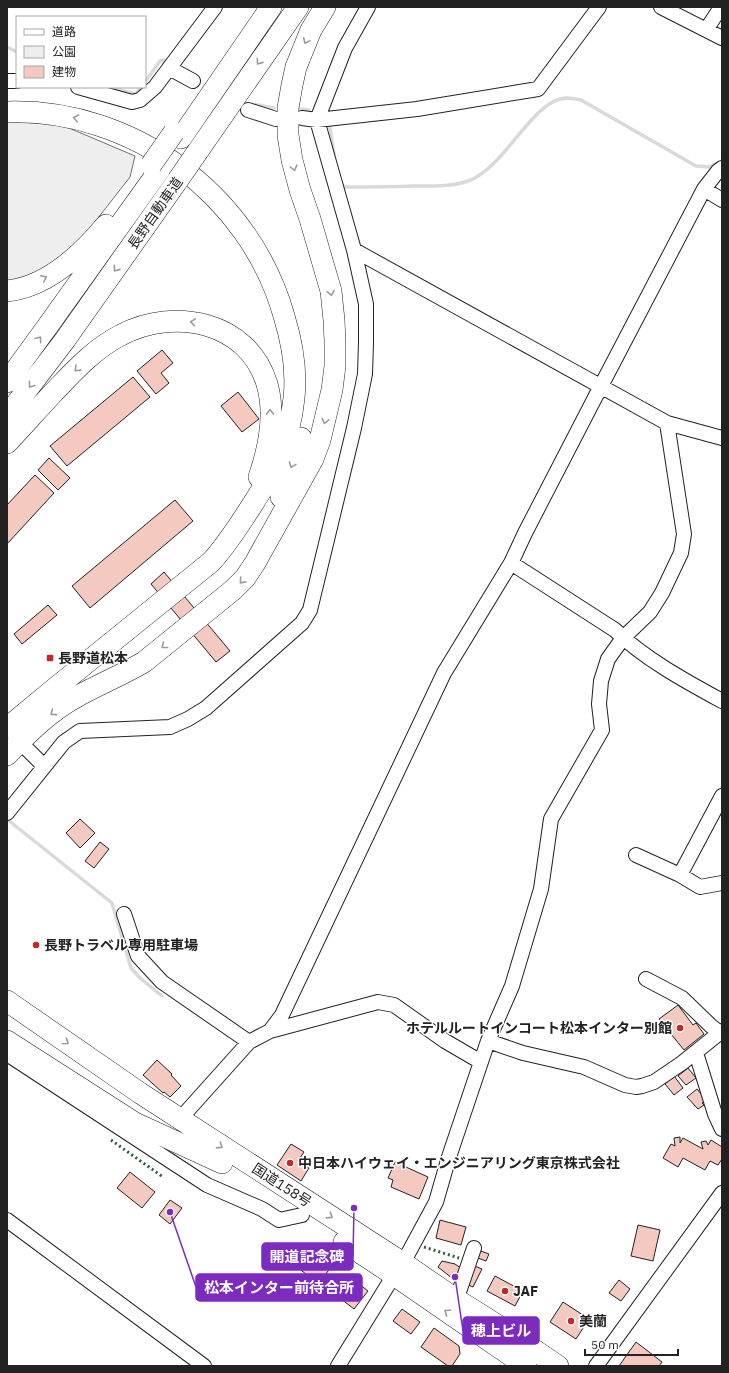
<svg xmlns="http://www.w3.org/2000/svg" width="729" height="1373" viewBox="0 0 729 1373" font-family="'IBM Plex Sans','Noto Sans JP',sans-serif">
<style>
.green{fill:#eee;stroke:#6f6f6f}
.lines{fill:none;stroke-linecap:round;stroke-linejoin:round}
.stream{stroke:#d9d9d9;stroke-width:3.5}
.building{fill:#f3c9c0;stroke:#222}
.minor-casing{stroke:#222;stroke-width:16}
.highway-casing{stroke:#222;stroke-width:22}
.minor{stroke:#fff;stroke-width:14}
.highway{stroke:#fff;stroke-width:21}
.highway-bridge-casing{stroke:#222;stroke-width:22;stroke-linecap:butt}
.highway-bridge{stroke:#fff;stroke-width:21}
.hedge{stroke:#2f5e38;stroke-width:3;stroke-dasharray:2 3;stroke-linecap:butt}
.oneway{stroke:#9c9c9c}
.poi-dot{fill:#c62828;stroke:#fff;stroke-width:1.5}
.labels{text-anchor:middle;stroke-width:3;stroke-linejoin:round;paint-order:stroke}
.street-label{font-size:14px;fill:#222;stroke:#fff}
.poi-label{font-size:14px;font-weight:bold;fill:#222;stroke:#fff;text-anchor:start}
.leader{fill:none;stroke:#7b2cbf;stroke-width:1.5}
.callout-dot{fill:#7b2cbf;stroke:#fff;stroke-width:1.5}
.callout{fill:#7b2cbf;stroke:#7b2cbf;stroke-width:1.5}
.callout-label{font-size:15px;text-anchor:middle;font-weight:bold;fill:#fff}
</style>
<rect width="100%" height="100%" fill="#fff"/>
<path class="green" d="M7,121l44,3 18,4 66,28 -5,21 -39,50 -24,27 -23,14 -26,14 -11,2z"/>
<g class="lines">
<path class="stream" d="M7,47l10,5
M145,82l15,-21 4,-1
M108,87l27,7 7,-7
M252,104l22,4
M300,109l9,1
M329,122l5,32
M342,184l1,3c24,0 47,0 70,-1 18,0 38,1 55,-5 37,-13 65,-82 98,-83 5,0 10,1 15,2l115,66 13,1 13,-6
M8,820l104,83 19,65 9,10 22,18"/>
</g>
<path class="building" d="M162,350l11,13 -12,10 8,10 -13,11 -19,-23z
M133,377l17,20 -83,69 -17,-20z
M238,392l21,27 -17,13 -21,-26z
M49,458l21,20 -12,12 -20,-20z
M35,475l19,18 -47,51v-39z
M175,500l18,21 -103,87 -18,-22z
M164,572l66,79 -14,11 -65,-78z
M48,605l9,10 -35,29 -8,-10z
M80,819l15,14 -15,15 -14,-15z
M100,842l9,7 -15,19 -9,-7z
M678,1005l15,20 3,-2 8,11 -20,16 -25,-31z
M157,1060l15,14 -1,1 10,11 -11,11 -6,-5 -1,1 -20,-18z
M688,1068l8,10 -10,7 -8,-9z
M674,1076l9,12 -9,7 -9,-11z
M697,1089l9,11 -4,3 2,2 -6,4 -11,-12z
M680,1137v6l3,-5 20,11 -2,-7 5,-1 2,4 3,-5 11,7v12l-4,6 -8,-4 -5,9 -22,-12 -5,9 -15,-9 8,-14 4,2 -1,-8z
M291,1144l13,8 -6,9 11,7 -8,13 -24,-16z
M395,1162l33,15 -9,22 -28,-12 2,-7 -5,-2z
M130,1172l25,20 -13,16 -25,-20z
M170,1200l12,8 -12,16 -11,-9z
M440,1220l26,7 -5,18 -25,-7z
M638,1225l22,5 -7,31 -22,-5z
M304,1244l28,22 -14,18 -28,-23z
M478,1250l11,4 -3,7 -11,-4z
M442,1261l13,3 10,7 -8,11 -19,-15z
M472,1265l10,4 -9,18 -9,-4z
M346,1274l22,17 -14,18 -22,-17z
M495,1276l28,15 -8,15 -28,-15z
M619,1280l11,9 -9,12 -12,-8z
M563,1302l26,17 -13,20 -26,-17z
M402,1309l18,13 -9,12 -18,-13z
M434,1328l25,18 1,8 -8,12h-4l-27,-19z
M636,1342l26,20 -3,4h-40z"/>
<g class="lines">
<defs>
<path id="minor" d="M661,7l61,31
M706,30l15,-23
M169,68l24,13
M7,81h10
M78,87l54,15 8,-2 15,-13 60,-80
M248,110l28,9
M302,118l15,2 100,-11 121,-20 61,-82
M704,189l18,11
M354,250l313,173 55,15
M511,563l104,67c28,28 72,52 107,71
M27,749l17,17
M7,813l57,-71 16,-11 90,-4 18,-8 18,-11 96,-85 8,-13 44,-182 11,-54 1,-32v-38l-12,-54 -37,-130 28,-72 23,-41
M636,855l44,20 20,12 22,-4
M680,875l42,-79
M124,914l14,42 24,26 87,60
M646,979l36,19 29,28 9,7
M270,1031l12,-16 162,-342 67,-110 14,-30 76,-147 103,-197 14,-18 4,-3
M488,1041l35,12 61,14 41,18 11,2 6,-1 12,-4 28,-19 40,-32
M696,1053l19,61 7,15
M7,1054l200,131 55,24 17,11 23,-5
M180,1119l69,-77 21,-11 108,-29 16,3 51,36 36,21
M7,1220l197,146
M454,1298l6,-9 14,-41
M338,1366l56,-91 9,-12 33,-61 13,-45 39,-116 24,-55 29,-97 10,-70 51,-89 -3,-26 2,-23 7,-22 15,-21 27,-26 12,-19 19,-40 3,-19 -17,-111
M596,1366l126,-173"/>
<path id="highway" d="M7,112c126,-4 243,83 277,204 8,26 13,55 10,82 -5,49 -21,75 -47,115 -11,17 -22,34 -36,49l-163,132 -41,34
M181,138l90,-131
M198,151l100,-144
M7,291c40,-4 74,-36 99,-66
M7,382l40,-55 113,-158
M7,416l58,-76 113,-160
M7,443c16,-17 31,-34 47,-51 20,-21 41,-44 67,-57 53,-28 127,-14 146,49 9,31 2,64 -8,93
M281,497l15,-42 5,-17
M7,755c21,-22 43,-44 71,-59 22,-12 44,-21 66,-34l89,-72 12,-12 10,-15 58,-104 7,-19 12,-50 3,-24v-25l-1,-21 -3,-29 -21,-72 -10,-29 -8,-30 -4,-25v-27l4,-23 4,-18 15,-37 14,-23
M7,1001l133,92 263,170 51,35 54,34 50,34
M7,1041l128,82 87,40
M344,1242l50,33 132,91"/>
</defs>
<use href="#minor" class="minor-casing"/>
<use href="#highway" class="highway-casing"/>
<use href="#minor" class="minor"/>
<use href="#highway" class="highway"/>
<defs>
<path id="highway-bridge" d="M151,165l23,-33
M178,180l20,-29"/>
</defs>
<use href="#highway-bridge" class="highway-bridge-casing"/>
<use href="#highway-bridge" class="highway-bridge"/>
<path class="hedge" d="M111,1140l52,37
M424,1247l35,11"/>
</g>
<defs><path id="oneway-chevron" d="M-2-3.5L2.5 0L-2 3.5" fill="none" stroke-width="1.6" stroke-linecap="round" stroke-linejoin="round"/></defs>
<g class="oneway">
<use href="#oneway-chevron" transform="translate(306 41) rotate(114)"/>
<use href="#oneway-chevron" transform="translate(259 62) rotate(125)"/>
<use href="#oneway-chevron" transform="translate(76 118) rotate(-167)"/>
<use href="#oneway-chevron" transform="translate(294 168) rotate(75)"/>
<use href="#oneway-chevron" transform="translate(116 269) rotate(125)"/>
<use href="#oneway-chevron" transform="translate(44 278) rotate(-27)"/>
<use href="#oneway-chevron" transform="translate(331 293) rotate(80)"/>
<use href="#oneway-chevron" transform="translate(193 322) rotate(-171)"/>
<use href="#oneway-chevron" transform="translate(39 339) rotate(-53)"/>
<use href="#oneway-chevron" transform="translate(77 369) rotate(136)"/>
<use href="#oneway-chevron" transform="translate(31 385) rotate(128)"/>
<use href="#oneway-chevron" transform="translate(270 412) rotate(-91)"/>
<use href="#oneway-chevron" transform="translate(325 421) rotate(104)"/>
<use href="#oneway-chevron" transform="translate(292 465) rotate(110)"/>
<use href="#oneway-chevron" transform="translate(242 581) rotate(132)"/>
<use href="#oneway-chevron" transform="translate(164 646) rotate(142)"/>
<use href="#oneway-chevron" transform="translate(53 713) rotate(143)"/>
<use href="#oneway-chevron" transform="translate(66 1042) rotate(35)"/>
<use href="#oneway-chevron" transform="translate(220 1146) rotate(33)"/>
<use href="#oneway-chevron" transform="translate(330 1216) rotate(33)"/>
<use href="#oneway-chevron" transform="translate(447 1312) rotate(-145)"/>
</g>
<g class="poi-dot">
<rect x="46" y="654" width="8" height="8" rx="2"/>
<circle cx="36" cy="945" r="4"/>
<circle cx="680" cy="1028" r="4"/>
<circle cx="290" cy="1163" r="4"/>
<circle cx="505" cy="1291" r="4"/>
<circle cx="571" cy="1321" r="4"/>
</g>
<g class="labels">
<g class="street-label">
<text transform="translate(155 213) rotate(-55)" y="5">長野自動車道</text>
<text transform="translate(282 1185) rotate(33)" y="5">国道158号</text>
</g>
<g class="poi-label">
<text x="58" y="663">長野道松本</text>
<text x="44" y="950">長野トラベル専用駐車場</text>
<text x="672" y="1033" text-anchor="end">ホテルルートインコート松本インター別館</text>
<text x="298" y="1168">中日本ハイウェイ・エンジニアリング東京株式会社</text>
<text x="513" y="1296">JAF</text>
<text x="579" y="1326">美蘭</text>
</g>
</g>
<path class="leader" d="M354 1208L353 1256M170 1212L196 1287M455 1277L463 1331"/>
<g class="callout-dot">
<circle cx="354" cy="1208" r="4"/>
<circle cx="170" cy="1212" r="4"/>
<circle cx="455" cy="1277" r="4"/>
</g>
<g class="callout">
<rect x="262" y="1243" width="91" height="27" rx="4"/>
<rect x="196" y="1274" width="166" height="27" rx="4"/>
<rect x="463" y="1317" width="76" height="27" rx="4"/>
</g>
<g class="callout-label">
<text x="307" y="1262">開道記念碑</text>
<text x="279" y="1293">松本インター前待合所</text>
<text x="501" y="1336">穂上ビル</text>
</g>
<rect width="729" height="1373" fill="none" stroke="#222222" stroke-width="16"/>
<rect x="16" y="16" width="130" height="72" fill="#ffffff" stroke="#a7a7a7"/>
<rect x="24" y="29" width="20" height="6" fill="#ffffff" stroke="#a7a7a7"/>
<text x="52" y="36" font-size="12" fill="#222222">道路</text>
<rect x="24" y="46" width="20" height="12" fill="#eeeeee" stroke="#a7a7a7"/>
<text x="52" y="56" font-size="12" fill="#222222">公園</text>
<rect x="24" y="66" width="20" height="12" fill="#f3c9c0" stroke="#a7a7a7"/>
<text x="52" y="76" font-size="12" fill="#222222">建物</text>
<path d="M585 1349v6h93v-6" fill="none" stroke="#222222" stroke-width="2"/>
<text x="591" y="1349" font-size="12" fill="#222222" stroke="#ffffff" stroke-width="3" paint-order="stroke">50 m</text>
</svg>
